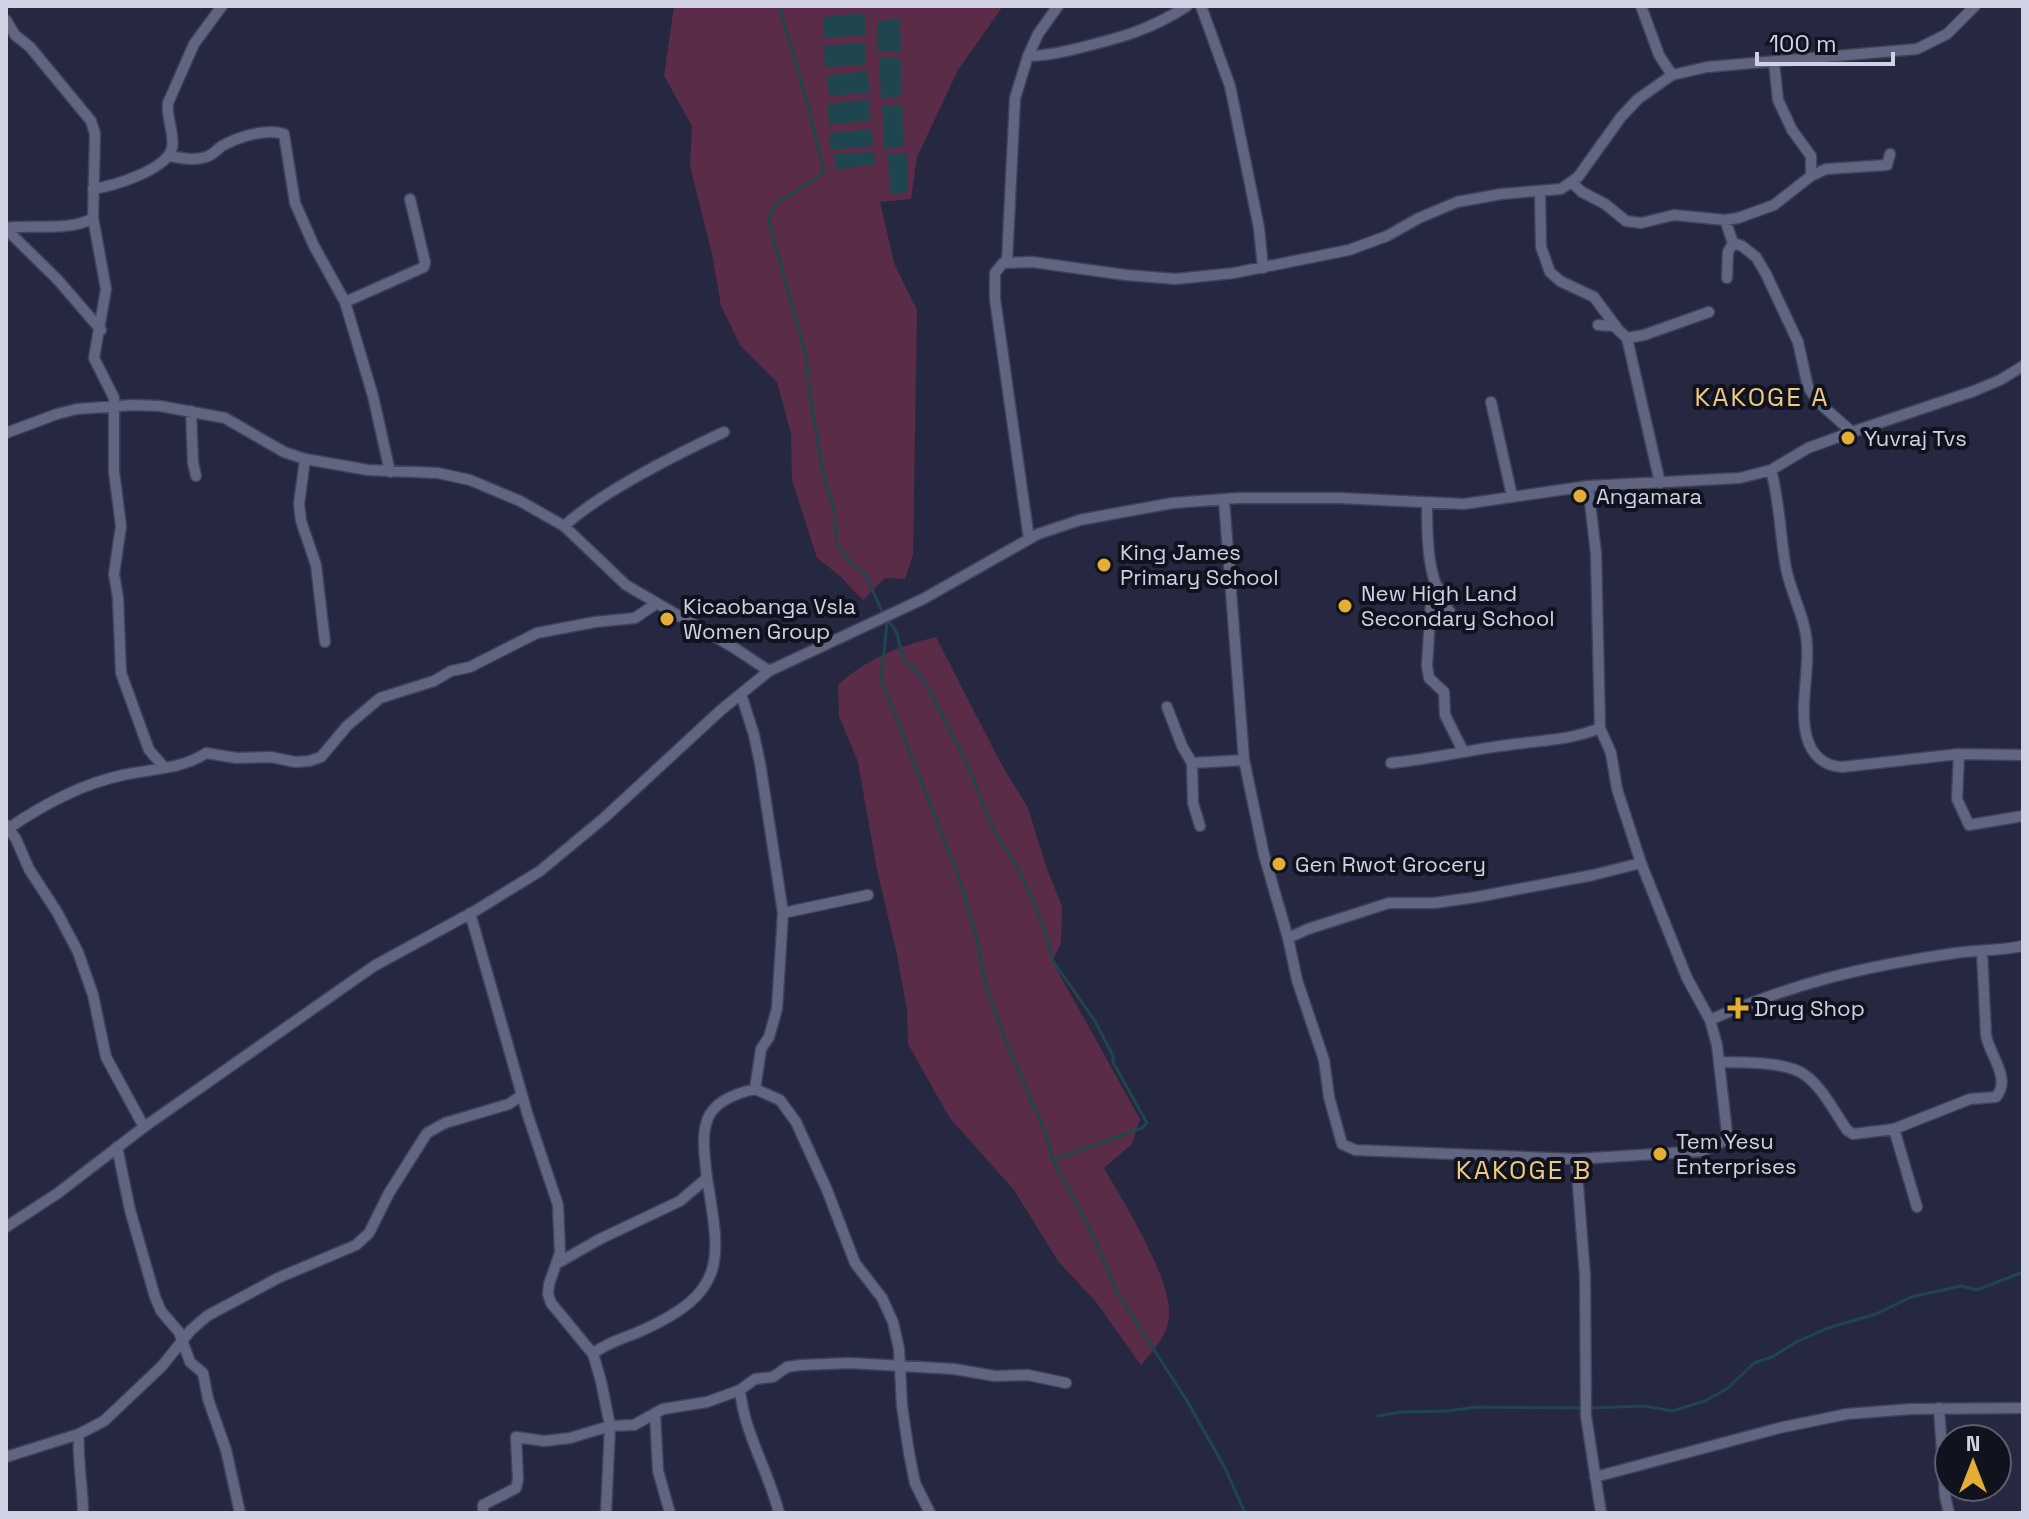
<svg xmlns="http://www.w3.org/2000/svg" width="2029" height="1519" viewBox="0 0 2029 1519" font-family="'Space Grotesk',sans-serif">
<style>
.green{fill:#5a2c48}
.water{fill:#1f464e}
.lines{fill:none;stroke-linecap:round;stroke-linejoin:round}
.stream{stroke:#1f464e;stroke-width:3}
.minor-casing{stroke:#404257;stroke-width:13}
.minor{stroke:#616581;stroke-width:10}
.poi-dot{fill:#e4ae35;stroke:#10121d;stroke-width:3}
.labels{text-anchor:middle;stroke-width:8;stroke-linejoin:round;paint-order:stroke}
.poi-label{font-size:22px;fill:#d0d2e3;stroke:#10121d;text-anchor:start}
.quarter-label{font-size:26px;letter-spacing:2px;fill:#efc981;stroke:#10121d}
</style>
<rect width="100%" height="100%" fill="#252840"/>
<path class="green" d="M674,6h329l-45,64 -41,87 -6,42 -31,3 14,61 23,47 -4,245 -8,24 -20,-1 -22,22 -23,-24 -23,-18 -25,-78 -1,-46 -14,-52 -37,-37 -19,-39 -9,-52 -22,-88 2,-40 -28,-50z
M936,637l63,123 29,48 19,61 15,37 -1,38 -9,17 88,158 -8,25 -28,24c18,32 74,119 64,155 -4,16 -16,29 -27,42l-45,-63 -38,-41 -44,-71 -65,-73 -41,-73 -1,-34 -10,-55 -21,-90 -18,-103 -19,-46 -1,-31c28,-26 61,-39 98,-48z"/>
<path class="water" d="M866,13v22l-43,3v-21z
M900,18l1,33h-23l-1,-29z
M866,43v22l-41,2 -1,-21z
M879,58h21l2,38 -21,3z
M868,71l1,22 -40,3 -2,-21z
M869,99l2,21 -42,5 -2,-21z
M902,104l2,42 -20,3 -2,-43z
M872,129l1,17 -42,4 -2,-17z
M874,152l1,12 -39,6 -2,-14 2,-2z
M888,153h19l1,39 -18,2z"/>
<g class="lines">
<path class="stream" d="M779,6l30,103 15,64 -48,31 -8,15 38,137 4,40 13,77 11,36 3,36 16,21 10,5 4,6 16,37
M887,620c14,13 11,24 16,40l11,8 12,16 44,86 23,59 25,39 15,33 14,35 6,25 42,60 18,35v6l34,61 -5,5 -89,32 40,75 24,57 70,109 38,67 20,45
M887,623l-6,56 78,199 17,57 10,52 18,50 42,97 7,26
M1589,1408l56,-2 27,5 33,-10 23,-13 26,-25 18,-6 24,-15 32,-14 48,-14 35,-17 50,-11 16,4 46,-18
M1378,1416l22,-4 47,-1 29,-4 106,1"/>
<defs>
<path id="minor" d="M1201,6l29,80 29,142 4,40
M1641,6l18,49 13,20
M6,20l9,15 15,12 61,74 4,13 -2,84 13,71 -12,69 20,40v74l7,54 -7,48 4,24 3,75 28,77 15,17
M1028,56c19,0 36,-4 55,-9 40,-10 69,-18 104,-41
M169,156c13,2 24,5 37,1 7,-2 10,-7 16,-11 16,-9 44,-18 62,-12l11,69 19,43 31,56 28,94 17,76
M1811,176l15,-7 61,-4 3,-11
M1571,182l11,10 23,12 21,17 15,2 33,-8 51,5 13,-2 36,-13 37,-29v-20l-19,-26 -14,-30 -4,-38
M93,189c20,-3 74,-19 79,-41 3,-14 -6,-30 -4,-45l26,-59 28,-38
M1540,192l1,55 9,25 10,9 34,16 23,31
M1725,220l8,23 -5,9 -1,26
M6,228c26,-4 64,4 87,-10
M6,229l52,51 43,50
M1733,243l9,3 14,11 10,17 32,68 10,45 10,15 34,30
M1007,261l8,-163 13,-42 10,-22 20,-28
M345,302l79,-35 1,-5 -15,-63
M1598,325l16,1 13,12 33,145
M1627,338l17,-3 65,-23
M1491,402l21,94
M191,411l2,52 3,13
M6,433l51,-19 20,-5 56,-4 27,1 65,12 59,34 21,7 63,11 70,3 32,7 50,21 44,25 62,59 110,64 33,22
M305,459l-6,45 2,17 15,44 9,77
M1771,470c9,33 9,66 15,98 5,26 20,51 21,77 2,30 -8,63 0,93 5,17 17,28 35,29l117,-13 64,1
M1588,486l8,67 4,175 11,25 6,36 24,74 46,115 23,42
M1224,500l20,260 20,95 24,83 9,42 27,80 5,37 13,47 13,6 221,9 126,-8 24,-11 1,-7 -10,-88 -7,-25c81,-36 151,-53 239,-66 24,-4 49,-3 74,-8
M1427,503c0,39 0,80 25,112
M564,526c40,-36 111,-71 160,-94
M1029,539l-34,-240v-26l8,-10 29,-1 94,13 50,4 58,-6 115,-23 38,-14 32,-18 38,-16 44,-8 60,-5 17,-12 43,-60 17,-18 34,-24 35,-8 210,-18 30,-15 28,-28
M1438,587l-5,6 -2,9 -4,64 2,12 15,14 1,23 18,36
M741,694l13,41 6,28 23,150 -6,96 -8,28 -8,12 -6,40 25,11 16,22 31,68 28,73 27,35 11,24 6,27 3,57 7,47 6,30 15,30
M1167,707l15,39 10,17 52,-3
M1959,754l-2,45 12,26 54,-9
M1192,763l1,40 7,23
M1391,763c42,-4 82,-14 124,-19 30,-4 56,-4 85,-16
M6,825l10,14 13,30 28,43 21,40 15,43 13,62 38,70
M6,830c36,-25 75,-46 117,-55 27,-6 60,-6 83,-22l30,5 35,-1 24,5 14,-1 12,-4 26,-31 33,-28 54,-17 17,-10 19,-4 67,-34 58,-11 40,-4 22,-15
M470,913l58,203 30,89 2,48 -11,31 -1,10 3,9 42,51 8,27 9,45 -4,87
M783,913l85,-18
M1288,938l20,-9 81,-26h45l43,-6 116,-22 48,-12
M1719,1062c23,1 68,-1 86,13 18,13 30,38 42,55l6,4 41,-5 76,-30 26,-2c16,-19 -7,-42 -10,-62l-4,-84
M1894,1129l23,78
M117,1147l13,63 25,87 6,14 18,21 11,30 13,11 5,26 18,51 14,63
M1576,1159l9,117 1,140 15,97
M6,1227l52,-34 86,-66 230,-161 101,-55 65,-40 64,-53 117,-108 48,-39 154,-72 115,-65 42,-14 32,-6 61,-11 65,-5h101l125,6 124,-18 152,-8 31,-8 37,-22 44,-16 122,-41 26,-11 23,-14
M556,1264l44,-25 80,-38 27,-23c-6,-50 -9,-76 48,-89
M593,1354c14,-12 33,-16 50,-24 86,-39 77,-71 64,-152
M740,1390c4,43 29,82 39,123
M1939,1408l6,88 4,17
M655,1413l3,58 12,42
M79,1434c-2,24 4,54 4,79
M6,1457l73,-23 25,-13 58,-55 29,-36 16,-14 71,-38 78,-33 13,-12 20,-40 38,-60 18,-10 64,-19 13,-9
M1595,1477l184,-49 68,-14 64,-5 112,-1
M483,1513v-8l33,-17 2,-8 -2,-43 28,4 26,-3 40,-12 24,-1 29,-16 44,-7 33,-12 15,-11 18,-2 14,-10 14,-2 49,-2 104,6 41,7 33,-1 38,8"/>
</defs>
<use href="#minor" class="minor-casing"/>
<use href="#minor" class="minor"/>
</g>
<g class="poi-dot">
<circle cx="1848" cy="438" r="8"/>
<circle cx="1580" cy="496" r="8"/>
<circle cx="1104" cy="565" r="8"/>
<circle cx="1345" cy="606" r="8"/>
<circle cx="667" cy="619" r="8"/>
<circle cx="1279" cy="864" r="8"/>
<path d="M1734 996h8v8h8v8h-8v8h-8v-8h-8v-8h8z"/>
<circle cx="1660" cy="1154" r="8"/>
</g>
<g class="labels">
<g class="poi-label">
<text x="1864" y="446">Yuvraj Tvs</text>
<text x="1596" y="504">Angamara</text>
<text x="1120" y="560">King James<tspan x="1120" dy="25">Primary School</tspan></text>
<text x="1361" y="601">New High Land<tspan x="1361" dy="25">Secondary School</tspan></text>
<text x="683" y="614">Kicaobanga Vsla<tspan x="683" dy="25">Women Group</tspan></text>
<text x="1295" y="872">Gen Rwot Grocery</text>
<text x="1754" y="1016">Drug Shop</text>
<text x="1676" y="1149">Tem Yesu<tspan x="1676" dy="25">Enterprises</tspan></text>
</g>
<g class="quarter-label">
<text x="1762" y="406">KAKOGE A</text>
<text x="1524" y="1179">KAKOGE B</text>
</g>
</g>
<rect width="2029" height="1519" fill="none" stroke="#d0d2e3" stroke-width="16"/>
<g transform="translate(1973 1463)"><circle r="38" fill="#10121d" stroke="#5d5f6c" stroke-width="2"/>
<path d="M0-6L14 30L0 20L-14 30Z" fill="#e4ae35"/>
<text y="-12" font-size="22" font-weight="bold" text-anchor="middle" fill="#d0d2e3">N</text>
</g>
<path d="M1757 52v12h136v-12" fill="none" stroke="#d0d2e3" stroke-width="4"/>
<text x="1769" y="52" font-size="24" fill="#d0d2e3" stroke="#10121d" stroke-width="6" paint-order="stroke">100 m</text>
</svg>
